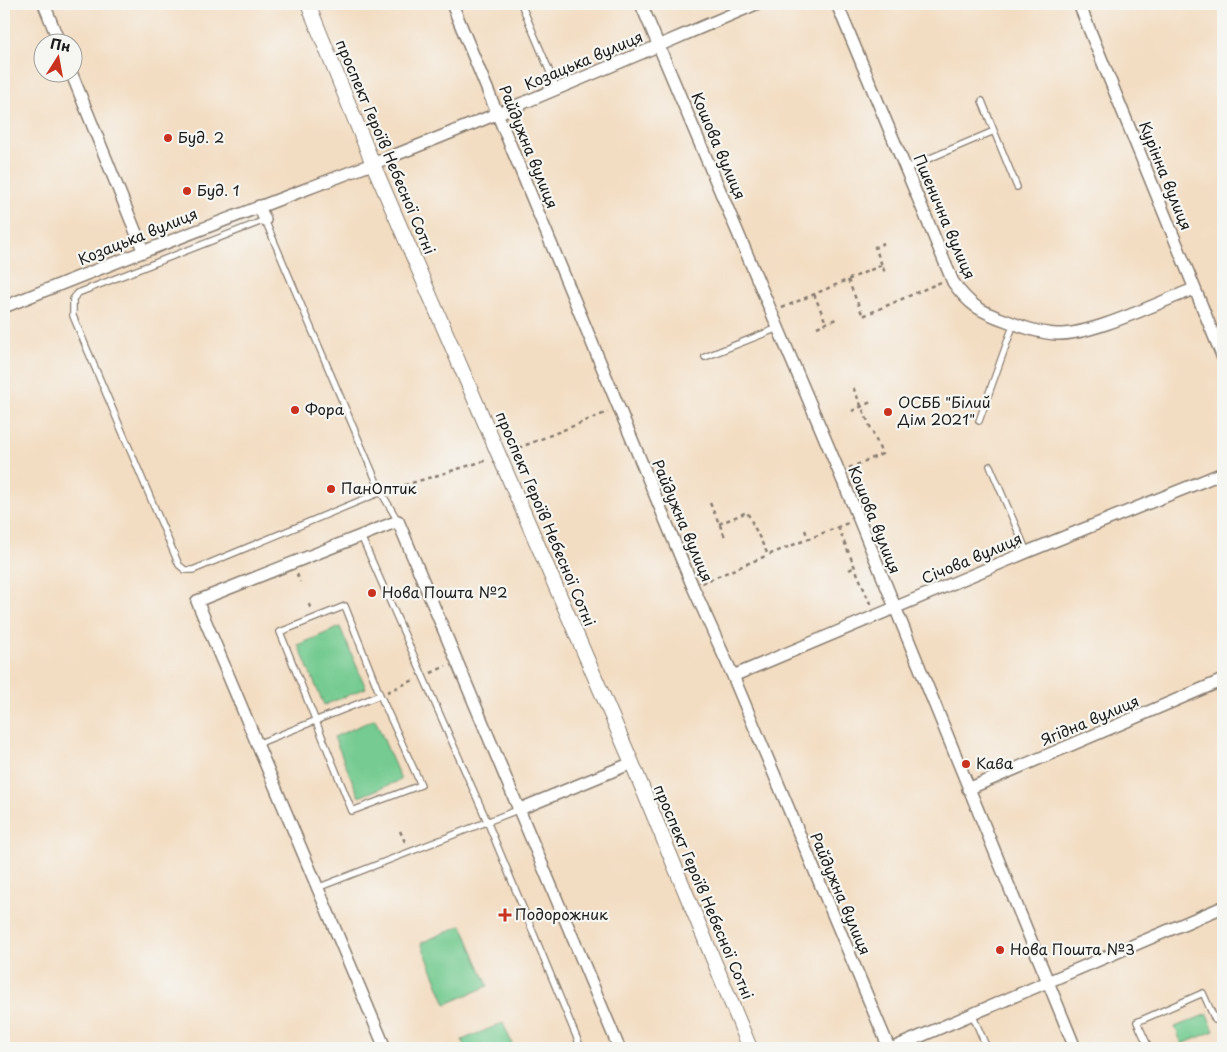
<svg xmlns="http://www.w3.org/2000/svg" width="1227" height="1052" viewBox="0 0 1227 1052" font-family="'Playpen Sans',sans-serif">
<style>
.green{fill:#74cb91;stroke:#487456}
.lines{fill:none;stroke-linecap:round;stroke-linejoin:round}
.service-casing{stroke:#887c6f;stroke-width:8}
.minor-casing{stroke:#887c6f;stroke-width:14}
.tertiary-casing{stroke:#887c6f;stroke-width:16}
.path{stroke:#887c6f;stroke-width:2.5;stroke-dasharray:4 4;stroke-linecap:butt}
.service{stroke:#fff;stroke-width:5.5}
.minor{stroke:#fff;stroke-width:11}
.tertiary{stroke:#fff;stroke-width:14}
.poi-dot{fill:#c8321e;stroke:#f6f6f2;stroke-width:2}
.labels{text-anchor:middle;stroke-width:4.5;stroke-linejoin:round;paint-order:stroke}
.street-label{font-size:15px;fill:#1c1c1c;stroke:#f6f6f2}
.poi-label{font-size:15px;fill:#1c1c1c;stroke:#f6f6f2;text-anchor:start}
</style>
<rect width="100%" height="100%" fill="#f6f6f2"/>
<filter id="ink" filterUnits="userSpaceOnUse"><feTurbulence type="fractalNoise" baseFrequency=".02" numOctaves="2"/><feDisplacementMap in="SourceGraphic" scale="10" xChannelSelector="R" yChannelSelector="G"/><feConvolveMatrix kernelMatrix="1 2 1 2 8 2 1 2 1" color-interpolation-filters="sRGB"/></filter>
<filter id="wash" filterUnits="userSpaceOnUse"><feTurbulence type="fractalNoise" baseFrequency=".0096" numOctaves="4" result="noise"/><feDisplacementMap in="SourceGraphic" scale="20" xChannelSelector="R" yChannelSelector="G"/><feGaussianBlur stdDeviation="1.12" result="paint"/><feColorMatrix in="noise" values="0 0 0 0 0 0 0 0 0 0 0 0 0 0 0 0 0 1.4 0 .05"/><feComposite in="paint" operator="in"/></filter>
<g filter="url(#wash)">
<rect width="100%" height="100%" fill="#f3ddc2"/>
<path class="green" d="M340,627l26,61 -42,17 -26,-60z
M375,719l26,61 -42,17 -25,-60z
M462,925l26,61 -42,18 -25,-61z
M1207,1014l7,17 -32,13 -7,-17z
M503,1023l11,25h-49l-3,-8z"/>
</g>
<g filter="url(#ink)">
<g class="lines">
<defs>
<path id="service" d="M522,6l35,83
M994,131l23,56
M907,168l87,-37 -12,-30
M705,357l73,-29
M979,421l35,-98
M990,466l37,86
M381,492l-188,78h-8l-6,-5 -106,-249v-17l5,-6 187,-73 116,272 17,29
M361,536l126,285 94,227
M257,744l123,-49 -35,-89 -65,26 72,179 69,-26 -41,-90
M317,888l203,-79
M972,1014l15,34
M1149,1048l-12,-26 66,-29 12,27 8,-3"/>
<path id="minor" d="M44,4l15,38
M452,4l241,583 40,89 156,372
M641,4l218,515 216,529
M837,4l116,278c16,23 28,30 54,39 16,6 32,12 49,13 35,2 103,-32 138,-45
M1079,4l144,354
M71,72l72,178
M259,206l6,14
M4,307c122,-50 245,-96 368,-143 130,-50 257,-106 384,-160
M733,676l294,-124 196,-79
M968,789l255,-109
M520,809l112,-46
M385,1048l-188,-447 201,-80 221,527
M893,1048l330,-141"/>
<path id="tertiary" d="M308,4l65,160 259,599 118,285"/>
</defs>
<use href="#service" class="service-casing"/>
<use href="#minor" class="minor-casing"/>
<use href="#tertiary" class="tertiary-casing"/>
<path class="path" d="M884,243l-9,4 10,26
M848,280l15,36 78,-34
M814,294l12,29
M782,308l100,-43
M817,327l19,-8
M852,411l19,-9
M511,451l97,-39
M849,468l33,-14 -29,-67
M389,490l98,-30
M710,503l16,36
M719,524l28,-12 21,43 80,-32
M838,527l33,79
M805,530l3,8
M849,570l6,-3
M297,574l3,8
M702,583l66,-28
M309,604l2,6
M431,673l15,-7
M387,692l29,-13
M400,831l6,13"/>
<use href="#service" class="service"/>
<use href="#minor" class="minor"/>
<use href="#tertiary" class="tertiary"/>
</g>
</g>
<g class="poi-dot">
<circle cx="168" cy="138" r="5"/>
<circle cx="187" cy="191" r="5"/>
<circle cx="295" cy="410" r="5"/>
<circle cx="888" cy="412" r="5"/>
<circle cx="331" cy="489" r="5"/>
<circle cx="372" cy="593" r="5"/>
<circle cx="966" cy="764" r="5"/>
<path d="M502.5 907.5h5v5h5v5h-5v5h-5v-5h-5v-5h5z"/>
<circle cx="1000" cy="950" r="5"/>
</g>
<g class="labels">
<g class="street-label">
<text transform="translate(584 61) rotate(-23)" y="5">Козацька вулиця</text>
<text transform="translate(718 146) rotate(67)" y="5">Кошова вулиця</text>
<text transform="translate(385 147) rotate(67)" y="5">проспект Героїв Небесної Сотні</text>
<text transform="translate(528 147) rotate(68)" y="5">Райдужна вулиця</text>
<text transform="translate(1165 176) rotate(68)" y="5">Курінна вулиця</text>
<text transform="translate(944 217) rotate(67)" y="5">Пшенична вулиця</text>
<text transform="translate(138 237) rotate(-22)" y="5">Козацька вулиця</text>
<text transform="translate(545 519) rotate(67)" y="5">проспект Героїв Небесної Сотні</text>
<text transform="translate(874 520) rotate(68)" y="5">Кошова вулиця</text>
<text transform="translate(682 521) rotate(67)" y="5">Райдужна вулиця</text>
<text transform="translate(972 559) rotate(-23)" y="5">Січова вулиця</text>
<text transform="translate(1090 721) rotate(-23)" y="5">Ягідна вулиця</text>
<text transform="translate(703 892) rotate(67)" y="5">проспект Героїв Небесної Сотні</text>
<text transform="translate(840 894) rotate(67)" y="5">Райдужна вулиця</text>
</g>
<g class="poi-label">
<text x="178" y="143">Буд. 2</text>
<text x="197" y="196">Буд. 1</text>
<text x="898" y="408">ОСББ "Білий<tspan x="898" dy="17">Дім 2021"</tspan></text>
<text x="305" y="415">Фора</text>
<text x="341" y="494">ПанОптик</text>
<text x="382" y="598">Нова Пошта №2</text>
<text x="976" y="769">Кава</text>
<text x="515" y="920">Подорожник</text>
<text x="1010" y="955">Нова Пошта №3</text>
</g>
</g>
<rect width="1227" height="1052" fill="none" stroke="#f6f6f2" stroke-width="20"/>
<g transform="translate(58 58) rotate(11)"><circle r="24" fill="#f6f6f2" stroke="#9f9f9c"/>
<path d="M0-4L9 19L0 12L-9 19Z" fill="#c8321e"/>
<text y="-8" font-size="14" font-weight="bold" text-anchor="middle" fill="#1c1c1c">Пн</text>
</g>
</svg>
